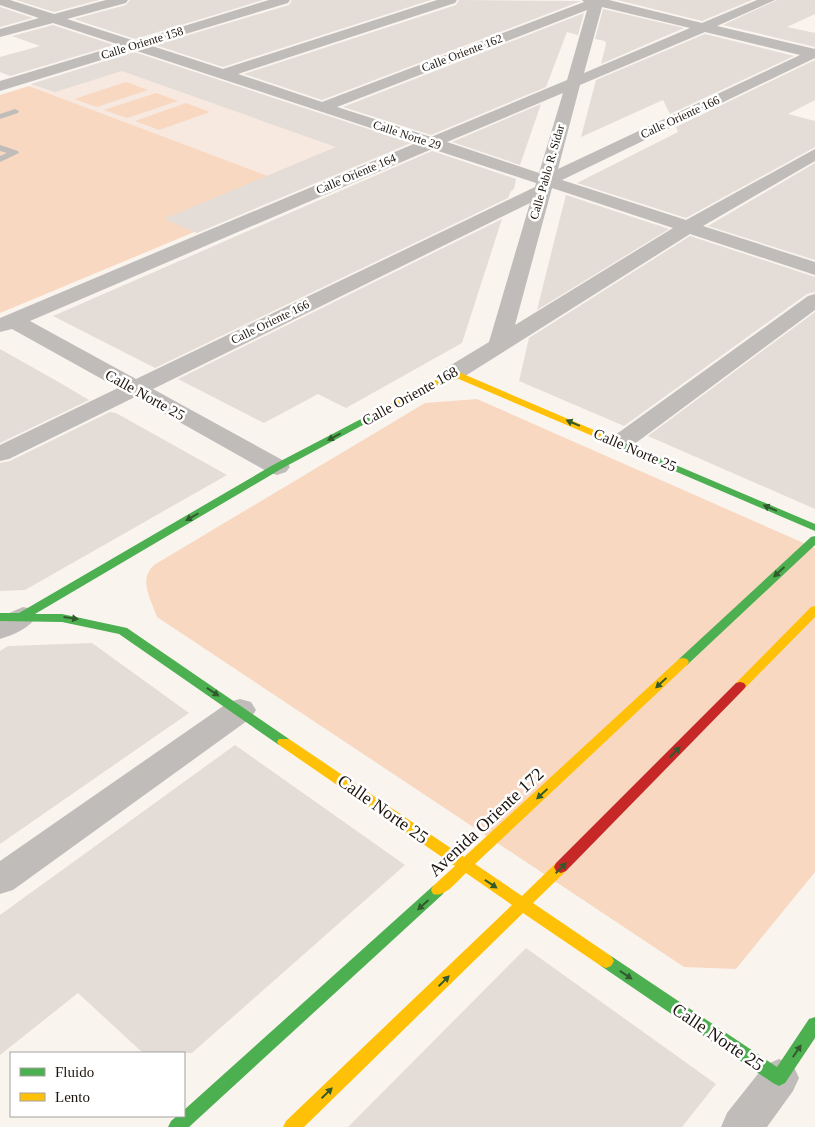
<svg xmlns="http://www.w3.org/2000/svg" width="815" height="1127" viewBox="0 0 815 1127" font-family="'Times New Roman',serif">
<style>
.built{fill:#f7e9df}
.green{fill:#f8d8c1}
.building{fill:#e4dcd6}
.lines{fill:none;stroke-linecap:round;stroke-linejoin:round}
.lane{fill:#c0bcb9;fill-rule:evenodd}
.street{fill:#c0bcb9;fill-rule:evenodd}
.fast{fill:#4caf50;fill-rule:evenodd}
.slow{fill:#ffc107;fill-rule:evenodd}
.jam{fill:#c62828;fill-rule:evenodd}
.oneway{fill:#325a2c}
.labels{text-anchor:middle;stroke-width:5;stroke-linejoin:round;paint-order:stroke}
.far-street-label{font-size:12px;fill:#1d140e;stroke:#fff}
.street-label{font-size:15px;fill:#1d140e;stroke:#fff}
.near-street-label{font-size:18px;fill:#1d140e;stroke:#fff}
</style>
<rect width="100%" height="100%" fill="#faf4ef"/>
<path class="built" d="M137,53l269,90 -106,45 -271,-102z"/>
<path class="green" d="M126,82l22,8 -51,17 -23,-8z
M29,86l271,102 -300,125v-218z
M156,93l22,8 -51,17 -23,-8z
M186,103l24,9 -51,18 -24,-9z
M477,399l338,149v324l-79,97 -52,-2 -527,-350c-6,-18 -19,-37 -3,-52l271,-162z"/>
<path class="building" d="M16,0h83l-45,12z
M130,0h133l-128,39 -61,-20 52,-14z
M292,0h139l-208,67 -68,-22 134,-40z
M459,0l122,1 -259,99 -78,-26 212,-69z
M617,0h135l-50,21z
M777,0h38v14l-28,13 28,6v14l-92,-22z
M0,7l33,11 -33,9z
M603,9l81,19 -83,36 5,-20 -1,-3 -10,-2z
M584,13l-6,22 -11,-3 -21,55 -115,48 -88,-28z
M53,25l61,20 -104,31 -10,-4v-15l40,-11 -28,-10z
M705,34l89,22 -124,58 -7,-14 -82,37 15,-57z
M134,52l277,91 -214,90 -33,-14 172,-72 -214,-76 -67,21 -24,-8z
M815,60v40l-27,14 27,7v26l-129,71 -109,-35 101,-51 -2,-5z
M541,104l-21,61 -68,-23z
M432,151l84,28 -2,10 -3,2 -3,7 -353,170 -102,-52z
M815,163v97l-107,-34z
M566,195l103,34 -132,81 21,-84z
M502,219l-40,124 -116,65 -28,-14 -54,29 -86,-44z
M690,236l125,41v15l-8,2 -183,132 -105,-45 10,-43z
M815,312v197l-167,-73z
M0,349l62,35 27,16 -89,43z
M110,412l6,1 111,62 -202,115 -25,1v-128l10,-2z
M92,643l97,70 -189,131v-193l8,-5z
M235,745l170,120 -213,188h-49l-65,-60 -78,62v-140z
M526,948l190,136 -34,43h-334z"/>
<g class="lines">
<path class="lane" d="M15,109l4,2 -1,2 -18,6v-5z
M0,145l18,6 1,2 -19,9v-6l7,-3 -7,-2z"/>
<path class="street" d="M0,0h10l44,14 52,-14h22l-2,3 -59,16 68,22 134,-41h21l-2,3 -139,42 74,24 214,-69h20l-2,3 -217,71 84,28 262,-100 -2,-2h27l93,23 55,-23h18l-58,26 98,23v9l-253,122 124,40 129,-71v12l-112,65 112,36v13l-125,-41 -228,144 -8,2 -8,-2 -3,-5 3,-5 43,-26 41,-139 -377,186 133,73 4,5 -4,5 -9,3 -9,-3 -133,-75 -126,62 -9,2v-16l118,-57 -106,-59 -12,3v-14l416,-175 -282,-93 -134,41v-10l120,-36 -67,-22 -53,14v-8l39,-11 -39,-13zM602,7l88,21 -106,45zM587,10l-20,70 -136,57 -94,-30zM705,32l95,23 -242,114 22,-84zM563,93l-24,80 -92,-31zM432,149l104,34 -1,4 -399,192 -106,-58zM552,188l121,40 -158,97z
M815,294v16l-186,138 -9,2 -9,-2 -3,-5 3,-5 197,-142z
M23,607l10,2 4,7c-7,12 -24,19 -37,23v-22z
M240,699l11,3 5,8 -5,8 -238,172 -13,4v-33l229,-159z
M779,1059l14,6 6,13 -6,13 -26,36h-46l6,-14 38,-48z"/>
<path class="fast" d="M384,407l5,3 -2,2 -106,57 -246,145h27l65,14 162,111 2,3 -2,3h-10l-160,-111 -57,-12 -62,-1v-8h19l254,-148z
M598,432l217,92v7l-220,-94 -2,-2z
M815,536v9l-128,120h-8l-2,-3 2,-3 132,-122z
M438,884l5,2 2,4 -2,4 -254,233h-21l3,-6 6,-5h7v-6l249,-224z
M606,954l5,2 166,111 32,-48 6,-2v21l-30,45 -6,3 -6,-3 -172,-117 -3,-5 3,-5z"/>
<path class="slow" d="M454,370l147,63 2,2 -5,3 -3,-1 -141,-60 -67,35h-6l-2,-2z
M815,606v11l-71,72h-8l-2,-3 2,-3 75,-76z
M683,658l4,1 2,3 -2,3 -212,199 47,32 34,-33 5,-2 5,2 2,4 -2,4 -33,32 78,53 3,5 -3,5 -5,2 -5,-2 -78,-53 -219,214h-21l3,-6 226,-216 -46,-32c-9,8 -21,25 -33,21l-2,-4 2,-4 22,-20 -176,-121 -2,-3 2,-3h10l175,118 215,-198z"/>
<path class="jam" d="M740,682l4,1 2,3 -2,3 -178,182 -5,2 -5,-2 -2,-4 2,-4 180,-180z"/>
</g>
<defs><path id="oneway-solid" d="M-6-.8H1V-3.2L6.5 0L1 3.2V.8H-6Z" transform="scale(1.25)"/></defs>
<g class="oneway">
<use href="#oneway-solid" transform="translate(573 423) rotate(-157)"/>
<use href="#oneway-solid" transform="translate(334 437) rotate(152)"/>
<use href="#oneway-solid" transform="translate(770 508) rotate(-157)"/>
<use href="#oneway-solid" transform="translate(192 517) rotate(150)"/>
<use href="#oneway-solid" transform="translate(779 572) rotate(137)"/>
<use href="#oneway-solid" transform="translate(71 618) rotate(8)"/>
<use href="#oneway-solid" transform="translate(661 683) rotate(137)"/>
<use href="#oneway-solid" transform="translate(213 692) rotate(34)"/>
<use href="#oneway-solid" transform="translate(675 752) rotate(-45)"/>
<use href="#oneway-solid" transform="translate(542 794) rotate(137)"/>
<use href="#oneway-solid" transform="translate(561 868) rotate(-45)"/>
<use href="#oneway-solid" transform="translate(491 884) rotate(34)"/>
<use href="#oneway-solid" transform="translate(423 905) rotate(138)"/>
<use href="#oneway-solid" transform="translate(626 975) rotate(34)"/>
<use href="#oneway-solid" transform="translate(444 981) rotate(-44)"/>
<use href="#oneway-solid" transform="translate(797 1051) rotate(-56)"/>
<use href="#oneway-solid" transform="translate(327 1093) rotate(-44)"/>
</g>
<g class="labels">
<g class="far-street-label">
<text transform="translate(142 43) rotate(-17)" y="4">Calle Oriente 158</text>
<text transform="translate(462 53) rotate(-21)" y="4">Calle Oriente 162</text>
<text transform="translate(680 117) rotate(-25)" y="4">Calle Oriente 166</text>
<text transform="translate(407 135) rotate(18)" y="4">Calle Norte 29</text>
<text transform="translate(547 172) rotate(-74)" y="4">Calle Pablo R. Sidar</text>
<text transform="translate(356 174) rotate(-23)" y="4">Calle Oriente 164</text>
<text transform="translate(270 322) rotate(-26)" y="4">Calle Oriente 166</text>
</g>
<g class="street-label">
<text transform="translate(145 395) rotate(29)" y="5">Calle Norte 25</text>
<text transform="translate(410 396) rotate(-29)" y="5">Calle Oriente 168</text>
<text transform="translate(635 450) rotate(23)" y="5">Calle Norte 25</text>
</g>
<g class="near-street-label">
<text transform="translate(383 809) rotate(35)" y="6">Calle Norte 25</text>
<text transform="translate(486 822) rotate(-43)" y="6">Avenida Oriente 172</text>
<text transform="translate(718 1037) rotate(34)" y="6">Calle Norte 25</text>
</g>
</g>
<rect x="10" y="1052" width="175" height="65" fill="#ffffff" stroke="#a5a19f"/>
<rect x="20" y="1068" width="25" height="8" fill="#4caf50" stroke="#a5a19f"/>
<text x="55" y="1077" font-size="15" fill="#1d140e">Fluido</text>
<rect x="20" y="1093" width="25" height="8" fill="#ffc107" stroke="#a5a19f"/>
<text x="55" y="1102" font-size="15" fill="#1d140e">Lento</text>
</svg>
